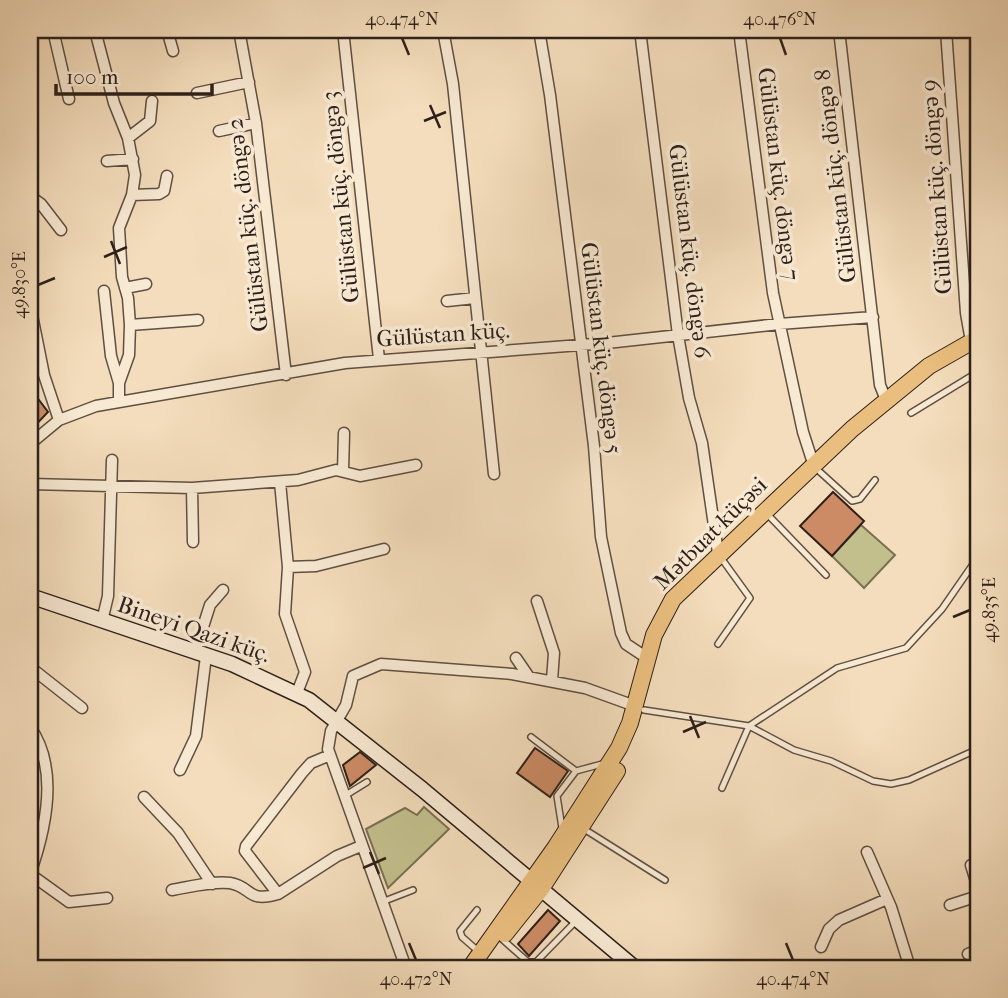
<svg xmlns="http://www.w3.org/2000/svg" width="1008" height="998" viewBox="0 0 1008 998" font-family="'IM FELL French Canon',serif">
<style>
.green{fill:#c2bf8c;stroke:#787053;stroke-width:2}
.building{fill:#cc8b65;stroke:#2d201a;stroke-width:2}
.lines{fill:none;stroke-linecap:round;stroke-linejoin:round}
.lane-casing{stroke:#5f4f42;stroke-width:8}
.street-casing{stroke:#5f4f42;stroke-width:13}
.secondary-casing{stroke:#2d201a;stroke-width:17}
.primary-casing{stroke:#2d201a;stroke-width:18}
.lane{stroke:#f8e9d3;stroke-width:5}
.street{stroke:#f8e9d3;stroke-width:10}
.secondary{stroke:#f8e9d3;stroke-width:14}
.primary{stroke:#eabe7e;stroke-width:16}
.ticks{fill:none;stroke:#2d201a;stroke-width:2.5}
.labels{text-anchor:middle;stroke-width:7;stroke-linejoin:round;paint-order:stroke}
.street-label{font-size:23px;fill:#2d201a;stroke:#f8e9d3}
.neatline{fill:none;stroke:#2d201a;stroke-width:2.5}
.ticks-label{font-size:18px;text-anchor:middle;fill:#2d201a}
</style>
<rect width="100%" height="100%" fill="#f4ddbc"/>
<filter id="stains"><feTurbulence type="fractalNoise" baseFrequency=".00286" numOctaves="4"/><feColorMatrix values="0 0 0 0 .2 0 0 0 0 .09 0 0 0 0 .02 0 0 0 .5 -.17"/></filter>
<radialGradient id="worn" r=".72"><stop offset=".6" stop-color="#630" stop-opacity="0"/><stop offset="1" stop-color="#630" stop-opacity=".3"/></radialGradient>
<path class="green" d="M861,525l34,30 -31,33 -32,-32z
M424,807l25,22 -61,59 -22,-59 39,-21 12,7z"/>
<path class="building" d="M39,400l9,12 -18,19v-22z
M833,492l31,29 -32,35 -32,-30z
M535,748l33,23 -18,26 -33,-24z
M360,752l16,13 -26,21 -7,-21z
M548,910l12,11 -31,35 -11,-12z"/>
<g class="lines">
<defs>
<path id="lane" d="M911,413l67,-41
M820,472l32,29 8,-2 15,-19
M771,518l55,57
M718,644l32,-46 -26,-36
M644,710l105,16 45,24 37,11 42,20 18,3 18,-4 69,-31
M531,737l45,34
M722,788l27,-62 88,-58 69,-20 36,-39 36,-52
M346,795l21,-13
M562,828l-5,-32 19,-25 26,-7
M584,829l81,51
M382,902l31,-12
M477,910l-17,21 2,6 16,14
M502,939l26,23h8l41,-42"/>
<path id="street" d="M53,30l16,69
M114,30l-15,4 -2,4 17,65 14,35 7,37 -3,20 -13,33 3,49 6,21 2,27 -1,30 -10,28v18
M167,30l6,21
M239,30l17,93 30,252
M343,30l36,329
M443,30l10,54 41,390
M539,30l11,65 44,351 7,91 20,96 5,11 21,14
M640,30l38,305 11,63 13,45 16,110
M739,30l34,263 30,139 10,31
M839,30l41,355 6,15
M946,30l20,283 5,28
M197,93l52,-11
M219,131l37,-8
M128,138l22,-17 2,-20
M107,161l26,-2
M132,195l27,-1 5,-3 3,-15
M30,196l11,8 20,26
M125,288l21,-4
M104,291l7,65 8,27
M447,301l28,-3
M30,305l14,70 15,45
M130,325l68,-5
M30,444l29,-24 37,-14 249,-43 262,-20 172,-19 94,-7
M343,471l1,-38
M280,482l8,85 -3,47 20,58 -8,21
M30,484l162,4 106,-8 38,-10 24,6 56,-11
M192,488l1,54
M288,567l28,-1 68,-17
M537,601l17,52 -2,27
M102,621l6,-25 4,-136
M195,652l15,-47 13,-15
M516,658l13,19
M30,667l52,41
M30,727c29,41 16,102 0,147
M180,770l16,-34 10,-80
M144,797l34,36 34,51
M867,852l24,55 19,61
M971,865l7,23
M30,874l39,28 38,-4
M172,890c18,-3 39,-9 58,-7 23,4 16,20 48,11l59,-38 24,-10
M278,894l-33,-43 1,-5 56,-73 9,-10 19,-8
M950,905l28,-9
M821,947l8,-18 10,-9 48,-21
M968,954l10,-4
M406,968l-78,-219 3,-18 15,-26 7,-29 28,-12 131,10 73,14 50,18"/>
<path id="secondary" d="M30,596l202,68 77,36 113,89 213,179"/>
<path id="primary" d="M505,934l36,-45 76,-118
M470,968l85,-120 64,-100 11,-25 24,-88 19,-36 179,-170 77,-63 49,-28"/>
</defs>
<use href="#lane" class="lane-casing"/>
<use href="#street" class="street-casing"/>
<use href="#secondary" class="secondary-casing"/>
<use href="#primary" class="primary-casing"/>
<use href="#lane" class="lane"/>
<use href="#street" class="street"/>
<use href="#secondary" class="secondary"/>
<use href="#primary" class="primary"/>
</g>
<path class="ticks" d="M402,38l7,17M780,38l6,17M430,105l10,23M424,121l22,-9M111,241l9,23M104,257l23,-10M38,285l17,-7M953,617l17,-7M690,716l9,22M683,732l23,-10M370,852l9,22M363,868l23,-10M409,943l7,17M786,943l7,17"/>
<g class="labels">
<g class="street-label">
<text transform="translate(779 174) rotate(83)" y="8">Gülüstan küç. döngə 7</text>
<text transform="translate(835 176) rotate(-97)" y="8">Gülüstan küç. döngə 8</text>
<text transform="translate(936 187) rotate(-94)" y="8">Gülüstan küç. döngə 9</text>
<text transform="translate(340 197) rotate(-96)" y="8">Gülüstan küç. döngə 3</text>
<text transform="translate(247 225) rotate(-97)" y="8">Gülüstan küç. döngə 2</text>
<text transform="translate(690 251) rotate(83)" y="8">Gülüstan küç. döngə 6</text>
<text transform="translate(443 334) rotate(-4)" y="8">Gülüstan küç.</text>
<text transform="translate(602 348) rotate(83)" y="8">Gülüstan küç. döngə 5</text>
<text transform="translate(710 533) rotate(-45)" y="8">Mətbuat küçəsi</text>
<text transform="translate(194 629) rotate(19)" y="8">Bineyi Qazi küç.</text>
</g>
</g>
<rect width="1008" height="998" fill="none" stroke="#f4ddbc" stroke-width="77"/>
<path d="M56 84v10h156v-10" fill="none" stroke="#2d201a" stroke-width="3.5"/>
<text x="66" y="84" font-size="21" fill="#2d201a" stroke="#f8e9d3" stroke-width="5" paint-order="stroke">100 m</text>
<rect x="38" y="38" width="932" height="922" class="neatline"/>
<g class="ticks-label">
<text x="402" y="25">40.474°N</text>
<text x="780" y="25">40.476°N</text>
<text transform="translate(19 285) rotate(-90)" y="6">49.830°E</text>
<text transform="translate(989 610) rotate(-90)" y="6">49.835°E</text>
<text x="416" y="985">40.472°N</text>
<text x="793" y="985">40.474°N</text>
</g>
<rect width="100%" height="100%" filter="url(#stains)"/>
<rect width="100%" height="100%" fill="url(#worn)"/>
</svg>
